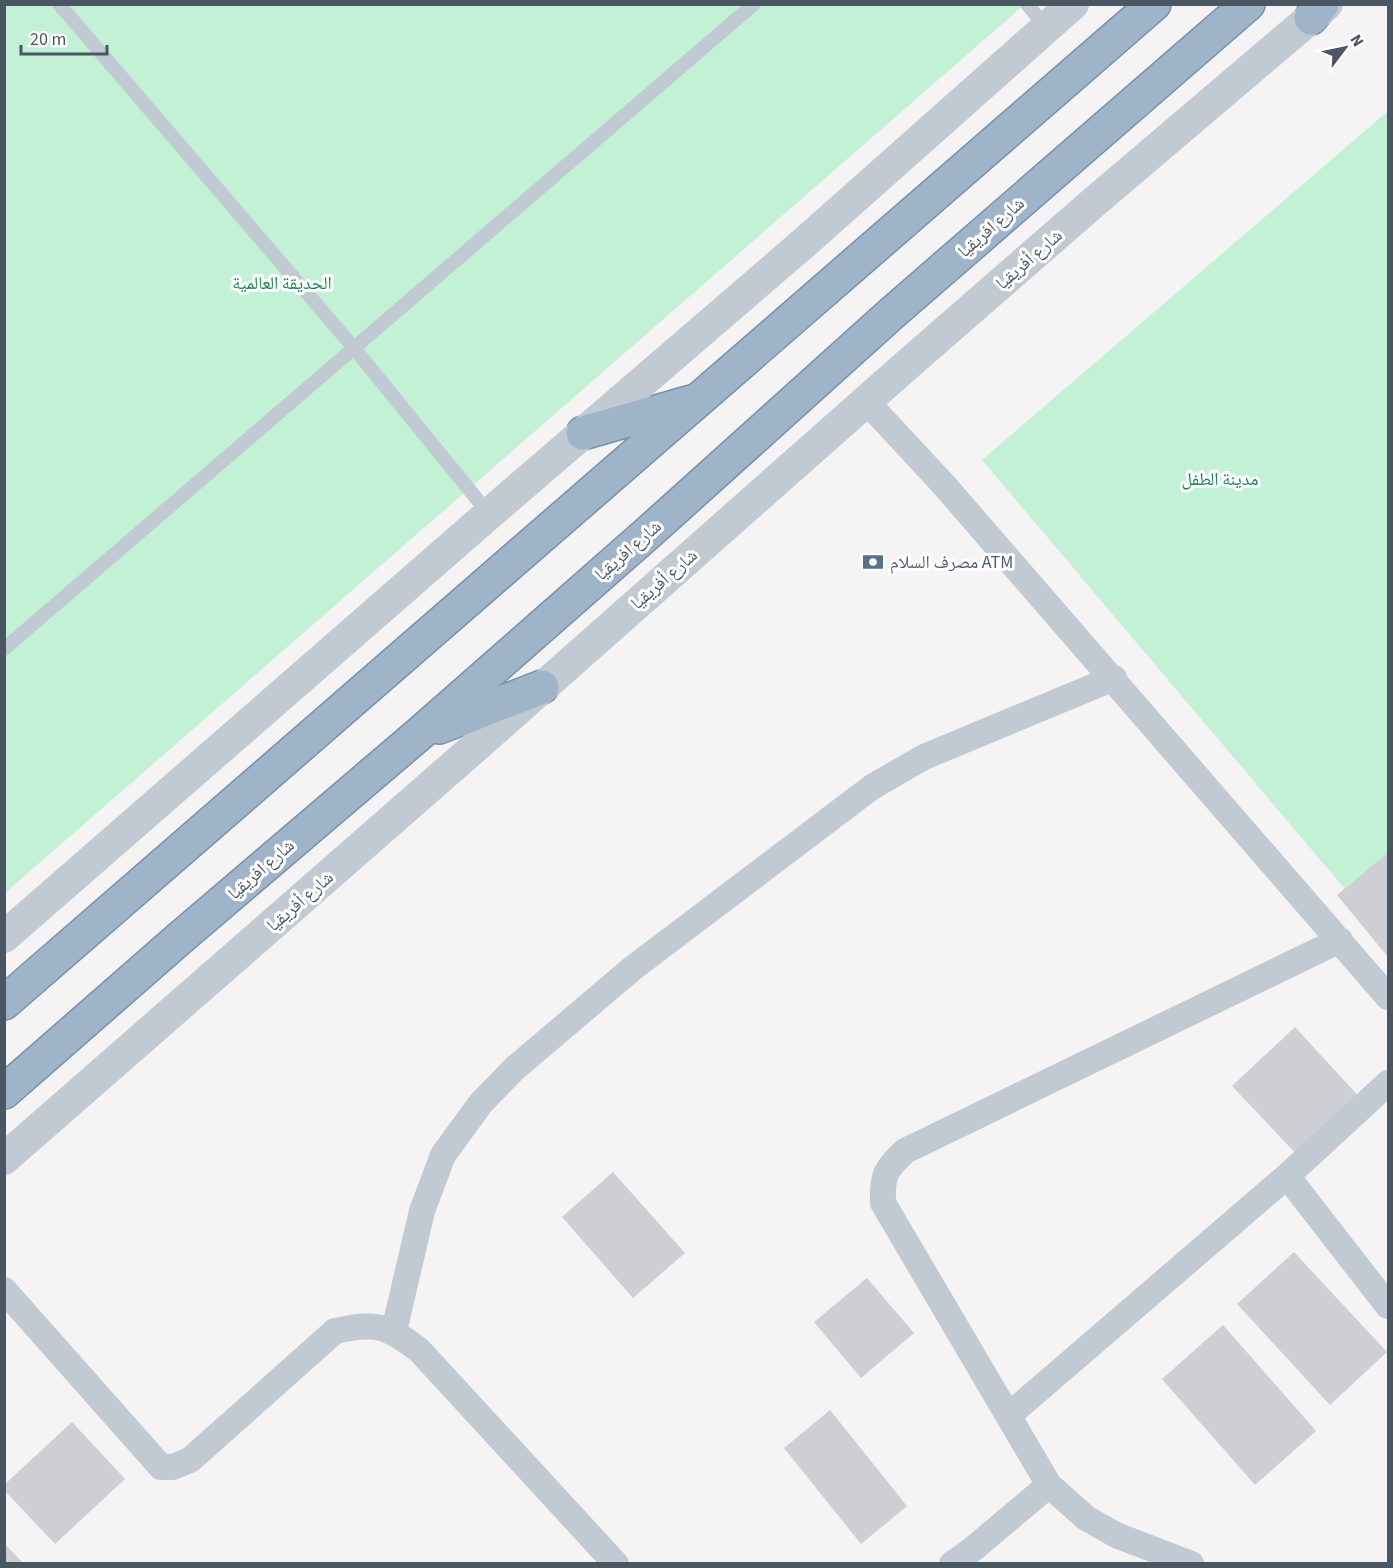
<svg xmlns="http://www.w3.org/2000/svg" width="1393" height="1568" viewBox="0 0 1393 1568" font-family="'Source Sans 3','Noto Naskh Arabic',sans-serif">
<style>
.green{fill:#c3f1d5}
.building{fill:#cdcfd5}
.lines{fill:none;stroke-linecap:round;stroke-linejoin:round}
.trunk-casing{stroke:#7690ad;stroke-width:36}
.service{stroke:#c1cad2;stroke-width:14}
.minor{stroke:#c1cad2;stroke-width:26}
.tertiary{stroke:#c1cad2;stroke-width:32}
.trunk{stroke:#9fb4c9;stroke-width:33}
.labels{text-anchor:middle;stroke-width:6;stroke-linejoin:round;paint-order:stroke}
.street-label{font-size:18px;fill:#4a5661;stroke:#fff}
.park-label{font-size:18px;fill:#17864f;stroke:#fff}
.service-label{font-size:18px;fill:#4e5e75;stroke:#fff;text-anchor:start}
</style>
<rect width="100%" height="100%" fill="#f5f3f3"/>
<path class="green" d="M5,5h1019l-1019,888z
M1388,111v829l-406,-480z"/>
<path class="building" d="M1388,853v104l-51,-62z
M1295,1027l68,74 -62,58 -69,-73z
M613,1172l72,81 -52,45 -71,-81z
M1294,1252l93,100 -57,53 -93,-101z
M867,1278l47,55 -53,45 -47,-56z
M1223,1325l93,106 -61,54 -93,-106z
M830,1410l77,96 -46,38 -77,-96z
M72,1422l53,57 -70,65 -51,-54v-5z
M4,1543l20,21h-20z"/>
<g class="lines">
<defs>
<path id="trunk" d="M1311,18l11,-14
M583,433l108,-31
M439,727l103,-40
M4,1003l1150,-999
M4,1092l176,-154 238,-203 231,-203 242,-218 357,-310"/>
</defs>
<use href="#trunk" class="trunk-casing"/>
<path class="service" d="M59,4l295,344 400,-344
M1027,4l19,23
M4,649l350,-301 135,166"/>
<path class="minor" d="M866,401l78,84 444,512
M1287,1176l101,130
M4,1290l157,177h12l17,-7 145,-129c42,-9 51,-6 84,19l197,214
M394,1331l28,-120 21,-56 38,-52 34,-35 118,-100 239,-181 52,-30 190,-79
M1008,1416l279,-240 101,-93
M1049,1485l-166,-282c-1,-28 2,-33 22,-52l435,-211
M952,1564l21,-15 76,-64 37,33 30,17 75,29"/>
<path class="tertiary" d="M4,937l485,-423 316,-272 268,-238
M4,1159l462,-404 441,-390 186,-162 234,-199"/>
<use href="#trunk" class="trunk"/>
</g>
<defs>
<symbol id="bank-bare" viewBox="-9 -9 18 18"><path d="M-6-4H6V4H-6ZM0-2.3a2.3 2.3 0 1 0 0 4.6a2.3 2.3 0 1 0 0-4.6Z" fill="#5c6f8a" stroke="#fff" stroke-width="2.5" paint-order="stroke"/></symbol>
</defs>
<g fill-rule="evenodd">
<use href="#bank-bare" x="858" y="547" width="30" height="30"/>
</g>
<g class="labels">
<g class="street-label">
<text transform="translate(991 227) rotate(-41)" y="6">شارع افريقيا</text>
<text transform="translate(1029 259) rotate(-41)" y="6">شارع أفريقيا</text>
<text transform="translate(628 550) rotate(-41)" y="6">شارع افريقيا</text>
<text transform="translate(664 579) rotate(-41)" y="6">شارع أفريقيا</text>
<text transform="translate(261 869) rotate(-41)" y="6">شارع افريقيا</text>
<text transform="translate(300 901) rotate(-41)" y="6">شارع أفريقيا</text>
</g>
<g class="park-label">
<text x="282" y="289">الحديقة العالمية</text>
<text x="1220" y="485">مدينة الطفل</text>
</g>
<g class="service-label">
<text x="890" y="568">مصرف السلام ATM</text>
</g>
</g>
<rect width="1393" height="1568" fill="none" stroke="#4a5661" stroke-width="12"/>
<g transform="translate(1345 48) rotate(58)" stroke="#ffffff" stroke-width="4.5" paint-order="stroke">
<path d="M0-4.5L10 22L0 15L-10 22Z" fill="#4a5661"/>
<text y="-9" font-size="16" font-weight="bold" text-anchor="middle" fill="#4a5661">N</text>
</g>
<path d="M21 45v9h86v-9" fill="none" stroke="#4a5661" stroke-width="3"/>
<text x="30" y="45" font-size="18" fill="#4a5661" stroke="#ffffff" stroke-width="4.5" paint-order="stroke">20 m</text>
</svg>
